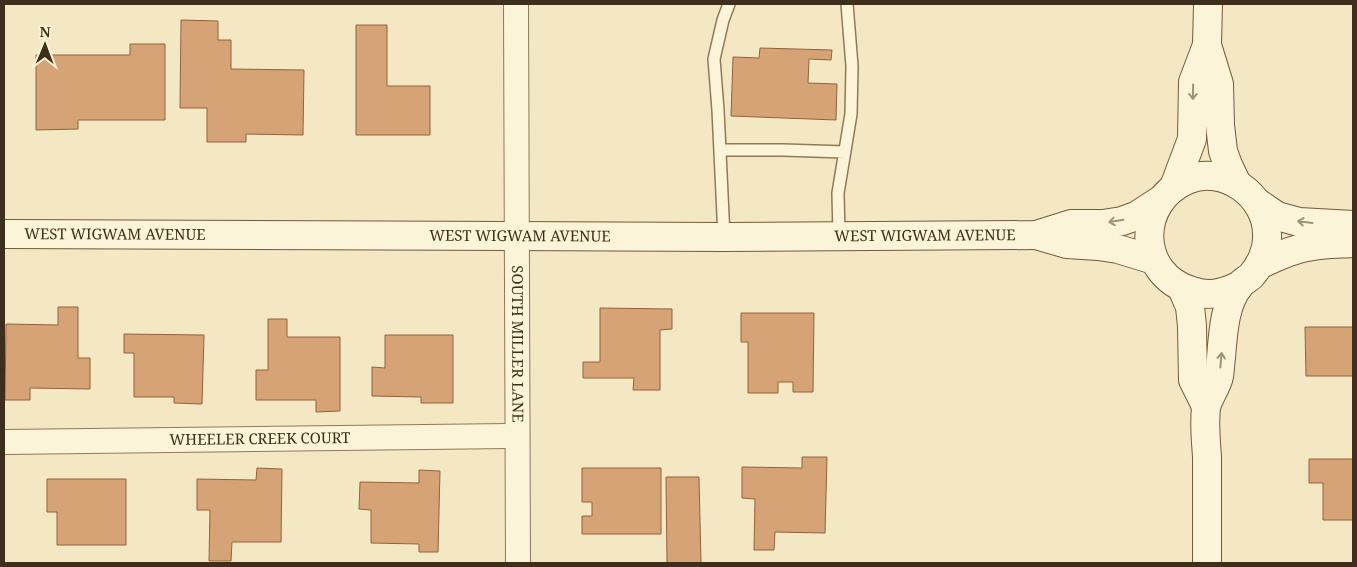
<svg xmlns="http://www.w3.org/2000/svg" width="1357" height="567" viewBox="0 0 1357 567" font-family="'Noto Serif',serif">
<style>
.building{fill:#d5a375;stroke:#92633a}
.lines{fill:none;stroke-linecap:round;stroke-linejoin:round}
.lane-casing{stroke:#907957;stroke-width:14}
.street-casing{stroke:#907957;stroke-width:26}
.secondary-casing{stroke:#725a3a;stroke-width:30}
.lane{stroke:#fcf4d8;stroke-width:11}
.street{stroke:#fcf4d8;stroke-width:24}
.secondary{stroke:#fcf4d8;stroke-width:28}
.oneway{stroke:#9d927a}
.labels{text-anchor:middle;stroke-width:4;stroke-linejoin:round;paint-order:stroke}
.street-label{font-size:15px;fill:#3e2f1d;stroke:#f9f1d4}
</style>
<rect width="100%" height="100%" fill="#f3e8c3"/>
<path class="building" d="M181,20l37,1v19h13v29l73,1 -1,65 -57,-1v8h-39v-34h-27z
M356,25h31v61h43v49h-74z
M130,44h35v76h-87v9l-42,1v-75h94z
M760,48l72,2 -1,10 -22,-1 -1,24 29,1 -1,36 -105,-4 2,-59 26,1z
M58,307h20v51h12v31l-60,-1v12h-25l1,-76 52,1z
M600,308l72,1v20l-12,1v60h-27l1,-12h-51v-16h17z
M741,313h73l-1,79h-20v-10h-15v11h-30v-51h-7z
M268,319h19v18h53v74l-24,1v-12h-60v-30h12z
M1305,327h48v49h-47z
M124,334l80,1 -2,69 -28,-1v-6h-40v-44h-10z
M385,335h68v68h-32v-6l-49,-1v-29l13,1z
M802,457h25l-2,76 -50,-1 -1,18h-20l1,-51 -13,-1v-31l60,1z
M1309,459h44v61h-30v-37h-14z
M257,468l25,1 -1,73h-49l-1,19h-22l1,-51h-13v-31l59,1z
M582,468h79v66h-79v-18h10v-14h-10z
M419,470l21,1 -2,81h-19v-8l-48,-1v-33l-12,-1 1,-27 59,1z
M666,477h33l2,86h-34z
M47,479h79v66h-69v-33h-10z"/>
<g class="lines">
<defs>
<path id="lane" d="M720,150h63l62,2
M839,236l-1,-43 13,-79 1,-48 -5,-62
M724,237l-6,-127 -4,-51 9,-39 6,-16"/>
<g id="street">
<path id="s1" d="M516,4l2,559"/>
<path id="s2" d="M4,442l513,-6"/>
</g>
<g id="secondary">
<path d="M1208,4l-1,41 12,39 1,41 3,26 5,14 9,19"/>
<path d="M1174,187l18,-48 1,-57 14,-37"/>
<path d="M1258,203l19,13 22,6 54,3"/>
<path id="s3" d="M4,234l720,3 312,-2 35,-11h32l19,-3 14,-5 23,-15"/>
<path d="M1036,235l31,9 31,2 20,3 36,11"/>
<path d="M1259,265c15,-7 31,-15 48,-18 15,-3 31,-3 46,-4"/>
<path d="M1182,288l8,19 2,19 1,54 13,26"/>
<path d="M1207,563c0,-35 0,-70 0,-106 -1,-16 -3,-33 -1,-49 2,-11 11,-21 13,-32 1,-5 1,-12 2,-18 1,-14 2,-28 5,-42 2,-9 7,-23 14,-31 3,-4 8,-6 11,-9 10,-11 17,-27 16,-42 0,-38 -43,-70 -80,-54 -52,23 -50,95 5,111 9,3 21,4 30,1 6,-1 12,-4 18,-7"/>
</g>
</defs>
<use href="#lane" class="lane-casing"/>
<use href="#street" class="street-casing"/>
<use href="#secondary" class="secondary-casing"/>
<use href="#lane" class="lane"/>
<use href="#street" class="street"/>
<use href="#secondary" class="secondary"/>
</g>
<defs><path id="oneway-shaft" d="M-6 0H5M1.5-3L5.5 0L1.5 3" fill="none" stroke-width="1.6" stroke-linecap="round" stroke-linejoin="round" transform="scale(1.25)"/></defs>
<g class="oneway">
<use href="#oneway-shaft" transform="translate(1193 92) rotate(91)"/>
<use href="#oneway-shaft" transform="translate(1116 221) rotate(170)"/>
<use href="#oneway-shaft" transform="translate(1305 222) rotate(-173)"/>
<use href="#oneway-shaft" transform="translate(1221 360) rotate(-85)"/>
</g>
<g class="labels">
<g class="street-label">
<text dy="5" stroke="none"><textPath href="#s3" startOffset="111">WEST WIGWAM AVENUE</textPath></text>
<text dy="5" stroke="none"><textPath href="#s3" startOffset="921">WEST WIGWAM AVENUE</textPath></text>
<text dy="5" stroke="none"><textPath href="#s3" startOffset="516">WEST WIGWAM AVENUE</textPath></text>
<text dy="5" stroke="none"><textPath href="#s1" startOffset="340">SOUTH MILLER LANE</textPath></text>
<text dy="5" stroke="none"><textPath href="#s2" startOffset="256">WHEELER CREEK COURT</textPath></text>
</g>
</g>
<rect width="1357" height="567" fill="none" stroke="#3e2f1d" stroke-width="10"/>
<g transform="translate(45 45) rotate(1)" stroke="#f9f1d4" stroke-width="4" paint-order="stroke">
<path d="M0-4L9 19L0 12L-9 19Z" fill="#3e2f1d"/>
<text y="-8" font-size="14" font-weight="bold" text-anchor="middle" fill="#3e2f1d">N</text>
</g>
</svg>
